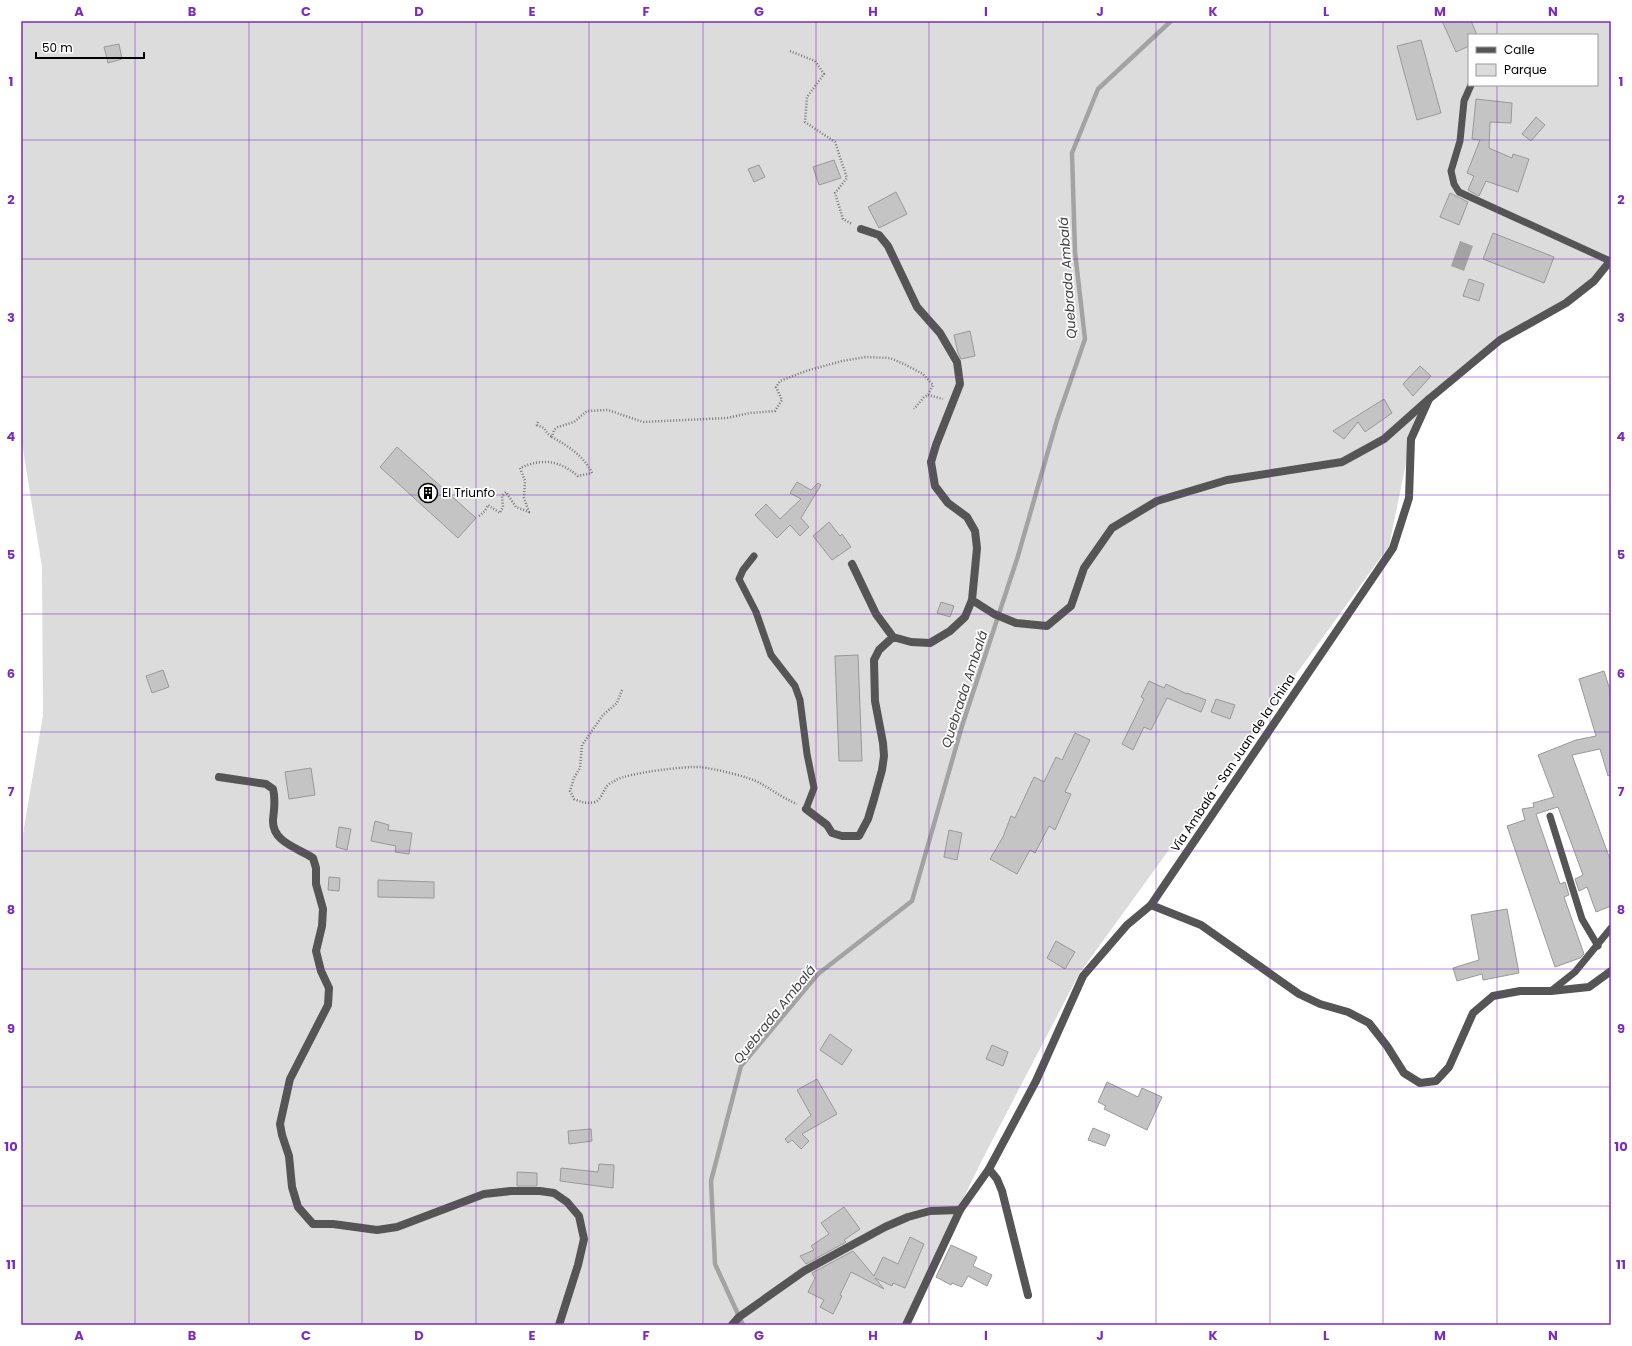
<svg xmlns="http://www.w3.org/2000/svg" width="1632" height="1346" viewBox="0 0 1632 1346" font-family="Poppins,sans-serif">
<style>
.green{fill:#dcdcdc;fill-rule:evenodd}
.water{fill:#a3a3a3}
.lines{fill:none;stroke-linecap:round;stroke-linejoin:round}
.stream{stroke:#a3a3a3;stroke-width:4.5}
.building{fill:#c4c4c4;stroke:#999}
.path{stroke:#777;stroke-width:2.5;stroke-dasharray:1 2;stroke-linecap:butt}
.service{stroke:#555;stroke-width:7}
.minor{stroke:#555;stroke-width:8}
.tertiary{stroke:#555;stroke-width:8}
.grid{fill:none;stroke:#7b2cbf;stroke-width:1;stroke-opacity:0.55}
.labels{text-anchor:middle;stroke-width:3.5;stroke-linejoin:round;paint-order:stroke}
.poi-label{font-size:12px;fill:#000;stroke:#fff;text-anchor:start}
.street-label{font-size:12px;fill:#000;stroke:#fff}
.water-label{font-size:13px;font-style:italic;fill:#444;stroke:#fff}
.neatline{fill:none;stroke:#7b2cbf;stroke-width:1.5}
.grid-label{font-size:13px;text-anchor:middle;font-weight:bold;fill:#7b2cbf}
</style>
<rect width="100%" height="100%" fill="#fff"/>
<path class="green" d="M21,21h1590v239l-17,21 -94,59 -71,59 -18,40 -22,107 -310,428 -97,186 -80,165h-881v-479l22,-131 -1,-148 -21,-130zM1469,35h128v50h-128z"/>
<path class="water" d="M1460,241l13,5 -9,25 -13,-5z"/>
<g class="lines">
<path class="stream" d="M743,1325l-28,-61 -4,-83 30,-115 77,-92 94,-73 50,-175 56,-170 39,-136 28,-81 -10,-87 -3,-99 26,-64 73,-68"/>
</g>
<path class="building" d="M1442,21h29l6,14h-8v11l-13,6z
M1421,40l20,73 -24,7 -20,-74z
M119,44l3,15 -14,4 -4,-16z
M1476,99l36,4 -1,20 -21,-1 -1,26 23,10 1,-4 16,5 -11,33 -32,-11 -7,15 -11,-6 6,-14 -7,-3 13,-33 -8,-1z
M1536,117l9,8 -14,16 -9,-7z
M834,160l7,18 -22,7 -6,-18z
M759,165l6,12 -11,5 -6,-13z
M896,192l11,22 -28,14 -11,-21z
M1450,193l18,9 -9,23 -19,-8z
M1493,233l61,24 -10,26 -61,-24z
M1469,279l15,5 -5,17 -16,-5z
M970,331l5,25 -14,3 -3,-6 -4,-18z
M1420,366l11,10 -18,20 -10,-12z
M1384,399l8,14 -27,19 -7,-10 -14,17 -11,-8z
M397,447l79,71 -18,20 -78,-71z
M797,482l14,8 7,-7 3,2 -20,33 8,9 -9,9 -10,-11 -13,13 -22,-23 11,-11 14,15 21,-20 -11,-6z
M829,522l11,14 2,-2 9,13 -19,13 -19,-24z
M941,602l13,4 -4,11 -13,-4z
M858,655l4,106h-23l-4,-105z
M163,670l6,17 -17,6 -6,-17z
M1604,671l7,22v82l-3,1 -8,-27 -28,6 39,107v44l-15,6 -9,-25 -8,4 -4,-12 8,-4 -25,-68 -22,7 24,70 5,-2 4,13 -5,2 20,57 -4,4 -25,9 -48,-141 18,-6 -3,-11 12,-2 -1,-4 21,-6 -16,-42 38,-15 20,-4 -17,-57z
M1149,681l15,7 2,-4 21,10v-1l19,7 -5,12 -34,-14 -16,32 -7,-3 -11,23 -11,-6 22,-45 -3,-2z
M1216,699l19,6 -5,14 -19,-7z
M1075,733l15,7 -25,52 6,2 -16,36 -6,-4 -14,27 -5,-3 -13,24 -27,-15 13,-22 8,-21 4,2 19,-41 10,5 12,-25 6,3z
M311,768l4,27 -26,4 -4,-27z
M375,821l14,4 -1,5 24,3 -3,21 -14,-2 1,-6 -25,-5z
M339,827l12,2 -4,21 -11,-3z
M949,830l13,3 -5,27 -13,-3z
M329,877l11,1 -1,13 -11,-1z
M378,880l56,2v16l-56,-1z
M1507,909l12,64 -36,7 -1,-6 -25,7 -4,-13 26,-8 -8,-45z
M1056,941l19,11 -10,17 -18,-11z
M830,1034l22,16 -10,15 -22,-15z
M992,1045l16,7 -5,14 -17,-7z
M817,1079l20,35 -35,20 7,7 -8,8 -9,-9 -4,3 -3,-4 26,-24 -14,-25z
M1107,1082l31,15 4,-9 20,9 -15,33 -43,-21 2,-3 -8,-4z
M1093,1128l17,7 -5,11 -17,-6z
M591,1129l1,12 -23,3 -1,-13z
M599,1164l15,1 -1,23 -53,-7 1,-13 37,4z
M517,1172l20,1v13h-20z
M844,1207l16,22 -16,11 2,2 -40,22 -6,-8 14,-6 -3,-4 18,-12 -8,-11z
M910,1237l14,7 -19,44 -12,-5 -1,3 -17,-8 9,11 -33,-17 -11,23 2,1 -9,18 -13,-7 4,-7 -16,-8 7,-14 -3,-5 41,-22 21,25 9,-19 15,7z
M951,1245l26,12 -4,9 19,9 -5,11 -19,-10 -6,11 -10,-4 -1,2 -15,-8z"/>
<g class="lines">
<path class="path" d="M790,51l25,10 9,13 -17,23 -2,25 30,20 12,36 -12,15 8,26 9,5
M928,395l15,4
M538,422l-1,3 7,3 3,5 5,4
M479,516l6,-5 3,-6 12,8 3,-6 -1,-11 4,-4 10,15 13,5 -5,-14 1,-17 -5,-13c22,-10 39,-8 58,8l14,-3c-8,-17 -24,-27 -40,-36l2,-7 4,-3 16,-5 13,-11 21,-1 35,12 84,-4 23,-5 25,-2 7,-11 -6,-13 4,-6 26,-10 36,-10 24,-4 24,1 16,7 17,9 10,11 -5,10 -4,2 -10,12
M622,690l-5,13 -14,12 -21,30 -2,23 -6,10 -4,13 4,8c7,3 13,5 21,3 7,-3 8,-12 13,-17 2,-2 5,-3 8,-5 12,-7 69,-14 84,-13 15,2 47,9 60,16 12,7 23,15 37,21"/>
<path class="service" d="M1471,85l-7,16 -4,40 -9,30 3,13 5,8 151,69
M754,556l-11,14 -4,9 17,33 15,43 24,31 5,14 7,54 7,34 -8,21
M1550,816l32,103 16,27
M1551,991l24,-19 36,-44"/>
<path class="minor" d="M852,564l24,50 17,23 18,5 19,1 20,-12 15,-14 7,-17 5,-52 -2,-17 -8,-14 -19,-14 -13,-17 -4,-24 5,-17 24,-61 -3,-22 -17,-29 -23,-26 -29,-61 -9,-11 -18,-6
M972,600l22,14 22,9 31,3 24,-20 13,-38 28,-40 45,-27 70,-21 115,-18 42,-23 45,-40
M219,777l47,7 7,5c3,11 1,20 0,31 -1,22 25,28 40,38l3,10v16l7,25 -1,17 -6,25 5,20 8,17 -1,17 -38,74 -10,45 2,11 7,21 3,31 6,20 15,17h20l44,6 20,-3 87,-33 27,-3h29l14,2 13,9 12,14 5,23 -6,26 -19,60
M806,809l21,16 5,8 10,3h17l9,-17 6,-20 8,-29 2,-14 -1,-13 -8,-42 -1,-41 5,-10 14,-13
M989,1169l8,10 5,12 26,104
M732,1325l7,-8 65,-46 81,-44 23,-10 22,-6 30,-1"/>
<path class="tertiary" d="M1151,905l50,20 98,69 21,10 28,8 21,11 18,23 17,27 16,10 16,-2 13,-14 24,-54 20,-17 27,-5h31l38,-4 22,-16
M906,1325l54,-115 29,-41 47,-88 47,-105 44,-51 24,-20 242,-357 16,-50 2,-59 18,-40 71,-59 66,-37 28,-22 17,-21"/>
</g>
<path class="grid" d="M135,21v1304M249,21v1304M362,21v1304M476,21v1304M589,21v1304M703,21v1304M816,21v1304M929,21v1304M1043,21v1304M1156,21v1304M1270,21v1304M1383,21v1304M1497,21v14M1497,85v1240M21,140h1590M21,259h1590M21,377h1590M21,495h1590M21,614h1590M21,732h1590M21,851h1590M21,969h1590M21,1087h1590M21,1206h1590"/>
<defs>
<symbol id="building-ring" viewBox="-11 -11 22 22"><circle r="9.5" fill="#fff" stroke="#000" stroke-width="1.5"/><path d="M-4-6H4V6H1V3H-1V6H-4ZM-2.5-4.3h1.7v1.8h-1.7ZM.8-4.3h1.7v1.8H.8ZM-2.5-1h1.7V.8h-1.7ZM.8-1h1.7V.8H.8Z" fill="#000"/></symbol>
</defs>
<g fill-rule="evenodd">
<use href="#building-ring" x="417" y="482" width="22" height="22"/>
</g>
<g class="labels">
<g class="poi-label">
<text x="442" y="497">El Triunfo</text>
</g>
<g class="street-label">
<text transform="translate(1233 763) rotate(-56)" y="4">Vía Ambalá - San Juan de la China</text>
</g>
<g class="water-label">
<text transform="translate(1067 278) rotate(-94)" y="5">Quebrada Ambalá</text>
<text transform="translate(964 689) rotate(-72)" y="5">Quebrada Ambalá</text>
<text transform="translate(774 1014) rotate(-51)" y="5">Quebrada Ambalá</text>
</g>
</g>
<rect width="1632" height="1346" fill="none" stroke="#ffffff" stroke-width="44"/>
<rect x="1468" y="34" width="130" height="52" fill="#ffffff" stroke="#999999"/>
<rect x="1476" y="47" width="20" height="6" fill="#555555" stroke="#999999"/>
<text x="1504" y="54" font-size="12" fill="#000000">Calle</text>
<rect x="1476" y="64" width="20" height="12" fill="#dcdcdc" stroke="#999999"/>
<text x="1504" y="74" font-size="12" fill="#000000">Parque</text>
<path d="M36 52v6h108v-6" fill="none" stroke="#000000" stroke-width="2"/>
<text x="42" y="52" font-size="12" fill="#000000" stroke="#ffffff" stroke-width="3" paint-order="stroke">50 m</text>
<rect x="22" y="22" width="1588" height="1302" class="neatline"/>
<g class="grid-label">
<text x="79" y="16">A</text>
<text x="192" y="16">B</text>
<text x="306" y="16">C</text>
<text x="419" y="16">D</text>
<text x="532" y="16">E</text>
<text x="646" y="16">F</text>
<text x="759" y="16">G</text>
<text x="873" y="16">H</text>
<text x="986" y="16">I</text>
<text x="1100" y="16">J</text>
<text x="1213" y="16">K</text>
<text x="1326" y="16">L</text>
<text x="1440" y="16">M</text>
<text x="1553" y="16">N</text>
<text x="11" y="86">1</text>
<text x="1621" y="86">1</text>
<text x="11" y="204">2</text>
<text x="1621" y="204">2</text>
<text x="11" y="322">3</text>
<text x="1621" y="322">3</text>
<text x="11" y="441">4</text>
<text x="1621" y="441">4</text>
<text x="11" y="559">5</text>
<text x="1621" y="559">5</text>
<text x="11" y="678">6</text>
<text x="1621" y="678">6</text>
<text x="11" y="796">7</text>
<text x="1621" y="796">7</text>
<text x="11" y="914">8</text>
<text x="1621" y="914">8</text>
<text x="11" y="1033">9</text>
<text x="1621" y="1033">9</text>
<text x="11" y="1151">10</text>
<text x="1621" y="1151">10</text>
<text x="11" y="1269">11</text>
<text x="1621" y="1269">11</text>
<text x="79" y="1340">A</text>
<text x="192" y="1340">B</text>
<text x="306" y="1340">C</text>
<text x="419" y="1340">D</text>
<text x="532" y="1340">E</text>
<text x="646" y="1340">F</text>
<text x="759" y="1340">G</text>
<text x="873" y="1340">H</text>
<text x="986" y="1340">I</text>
<text x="1100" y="1340">J</text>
<text x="1213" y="1340">K</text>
<text x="1326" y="1340">L</text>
<text x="1440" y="1340">M</text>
<text x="1553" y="1340">N</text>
</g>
</svg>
